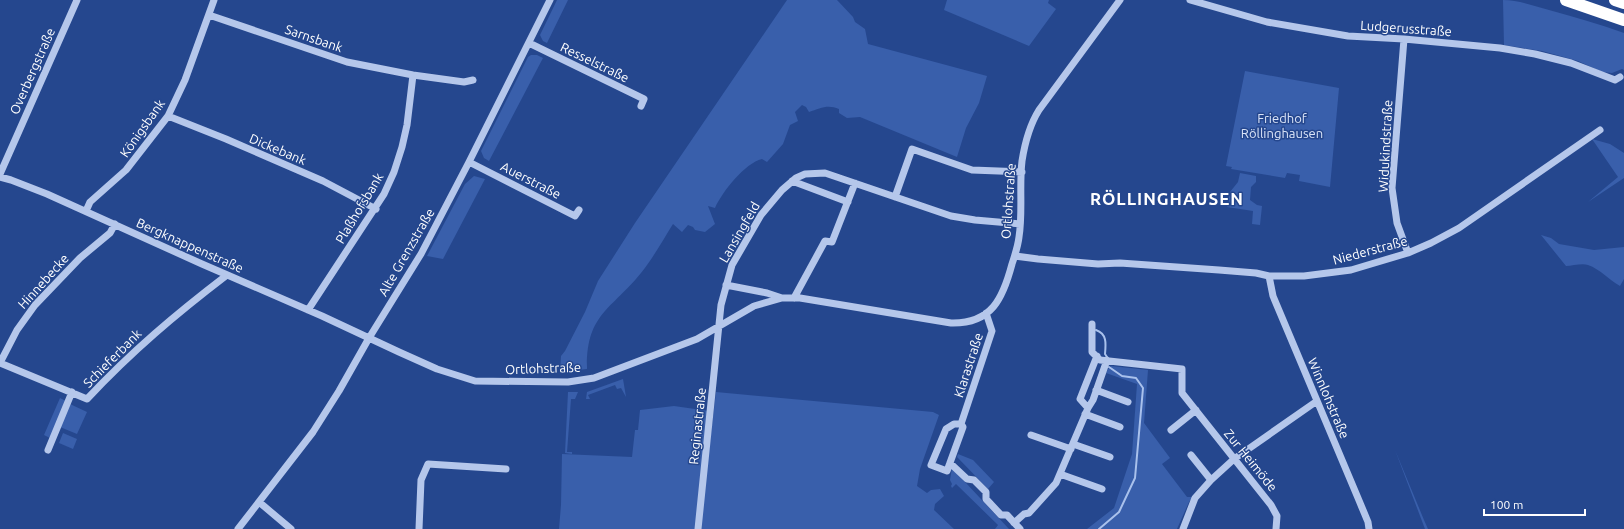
<svg xmlns="http://www.w3.org/2000/svg" width="1624" height="529" viewBox="0 0 1624 529" font-family="Ubuntu,sans-serif">
<style>
.green{fill:#395fab}
.lines{fill:none;stroke-linecap:round;stroke-linejoin:round}
.stream{stroke:#a9c1ec;stroke-width:2}
.minor{stroke:#b5c7eb;stroke-width:7}
.highway{stroke:#fff;stroke-width:12}
.labels{text-anchor:middle;stroke-width:3;stroke-linejoin:round;paint-order:stroke}
.street-label{font-size:13px;fill:#fff;stroke:#25478e}
.park-label{font-size:13px;fill:#dae4f8;stroke:#25478e}
.district-label{font-size:17px;font-weight:bold;letter-spacing:1px;fill:#fff;stroke:#25478e}
</style>
<rect width="100%" height="100%" fill="#25478e"/>
<path class="green" d="M557,0h11l-21,43 -4,-2 -3,-6z
M787,0h50l16,17 2,5 10,7 3,15 119,32 -8,27 -13,25 -9,29 -97,-40 -13,1 -8,-5v-4c-11,-5 -19,-1 -30,3l-3,-5 -4,-2 -7,7 3,9 -8,4 -7,19 -16,18 -5,-3c-17,4 -40,33 -47,49l-7,-2 7,18 -10,8 -10,-2 -2,-3 -5,-2 -6,7 -9,-8c-10,16 -20,34 -32,49 -30,37 -55,41 -54,96l-27,3 1,-16 4,-5 20,-39 13,-31 37,-58z
M947,0h102l-1,3 8,6 -27,37 -85,-36z
M1503,0c15,0 31,6 46,10 25,7 50,14 75,23v37l-2,-1 -10,4 -10,-1 -24,-11 -36,-10 -38,-6z
M531,55h6l6,3 -54,103 -5,-3 -3,-7 47,-94z
M1245,71l94,17 -9,99 -31,-6 1,-6 -13,-2 -2,5 -54,-9 1,-2 -6,-1z
M1592,139l18,5 14,9v25l-36,24 30,-25z
M1240,173l16,3v6l-5,5 -1,13 7,5 5,1 -2,19 -8,-1 1,-13 -26,-4 3,-15 8,-10z
M474,176l11,3 -42,80 -16,-3 38,-72z
M1541,235l10,3 8,6 35,6 30,-3v32l-4,7c-11,-6 -20,-17 -32,-21 -6,-2 -16,1 -22,1z
M1111,366l37,4 -4,53 26,35 -8,6 25,33h6l-4,5 -12,27h-90l27,-21 18,-54 5,-70 -31,-11 2,-4z
M623,379l3,18 -5,-9 -4,1 -2,-4 -27,10 2,4h-4l1,-7z
M568,392h10l-3,7h-4l-4,53h5v2l-7,-1z
M716,392l217,20 6,3 -19,54 -3,17 10,7 4,-3 9,-1 4,7 -9,8 -1,6 20,19h-253l3,-38z
M60,398l6,3 -16,37 -6,-3z
M70,404l17,8 -10,22 -17,-7z
M674,406l35,5 -12,118h-138l2,-24 1,-51 70,3 3,-27h3l2,-20z
M63,433l14,6 -4,10 -14,-6z
M1395,450l29,70 4,9h-3z
M958,454l15,6 21,22 -6,7 -31,-32z
M952,468l57,61h-14l3,-4 -42,-41 -4,4 -1,-2 1,-2 -2,-4z"/>
<g class="lines">
<path class="stream" d="M1096,330c11,4 10,13 9,24l2,3
M1099,529l20,-17 16,-34 8,-90 -7,-10 -14,-2 -13,-9"/>
<path class="minor" d="M1190,0l77,22 81,14 56,3 96,9 35,6 36,9 44,17 5,-3
M209,15l138,47 66,13 51,7 9,-2
M1404,39l-12,149 5,35 11,30
M529,43l115,56 -3,7
M168,116l58,23 97,42 53,28
M469,162l106,54 4,-6
M0,174l77,-174
M0,177l11,3 36,14 155,70 120,52 77,36 38,17 38,12 93,1 26,-4 103,-39 57,-33 28,-8h18l151,25c41,1 52,-25 61,-59 3,-9 6,-18 7,-27 4,-25 0,-51 3,-76 3,-19 7,-35 17,-51l81,-110
M792,181l56,21
M895,197l17,-48 60,21 50,2
M86,211l4,-9 36,-32 42,-54 17,-36 29,-80
M1015,256l23,3 60,5 22,-1 99,7 37,3 13,3h35l47,-6 57,-17 23,-10 28,-15 141,-98
M1269,276l4,20 85,202 10,24 1,7
M726,285l41,8 15,5
M794,298l31,-57 7,1 23,-59
M308,310l76,-116 10,-22 8,-25 5,-22 6,-50
M1092,324v28l8,8 82,9v24l89,112 6,11 -1,13
M0,363l87,36c45,-48 89,-85 140,-124
M0,363l17,-33 18,-25 45,-47 30,-25 5,-9
M1096,390l32,12
M1088,408l-8,-9 17,-43
M1085,414l35,13
M961,424h-7l-8,5 -15,36 16,6 16,-44 -2,-3 31,-93 -6,-18
M1171,430l25,-20
M1031,435l40,14
M1073,444l37,13
M48,450l24,-58
M1191,455l20,25
M950,463l17,16 7,1 12,12v7l15,16h6l13,14
M1060,474l42,15
M259,502l32,27
M1014,523l10,-9 5,-1 27,-30 32,-75 5,-8 14,-40
M238,529l75,-97 26,-41 30,-53 52,-84 48,-92 81,-162
M419,529l2,-49 7,-16 78,5
M698,529l23,-224 11,-40 29,-50 21,-25 14,-12 9,-4 20,-1 126,43 24,4 45,4
M1183,529l12,-31 16,-18 23,-21 83,-58"/>
<path class="highway" d="M1566,0l58,20
M1615,0l9,3"/>
</g>
<g class="labels">
<g class="street-label">
<text transform="translate(1406 28) rotate(4)" y="5">Ludgerusstraße</text>
<text transform="translate(314 38) rotate(19)" y="5">Sarnsbank</text>
<text transform="translate(595 62) rotate(26)" y="5">Resselstraße</text>
<text transform="translate(32 71) rotate(-66)" y="5">Overbergstraße</text>
<text transform="translate(142 128) rotate(-55)" y="5">Königsbank</text>
<text transform="translate(1385 146) rotate(-87)" y="5">Widukindstraße</text>
<text transform="translate(278 149) rotate(23)" y="5">Dickebank</text>
<text transform="translate(531 180) rotate(27)" y="5">Auerstraße</text>
<text transform="translate(1008 201) rotate(-86)" y="5">Ortlohstraße</text>
<text transform="translate(359 208) rotate(-59)" y="5">Plaßhofsbank</text>
<text transform="translate(739 232) rotate(-60)" y="5">Lansingfeld</text>
<text transform="translate(190 245) rotate(24)" y="5">Bergknappenstraße</text>
<text transform="translate(1370 250) rotate(-15)" y="5">Niederstraße</text>
<text transform="translate(406 252) rotate(-60)" y="5">Alte Grenzstraße</text>
<text transform="translate(43 281) rotate(-48)" y="5">Hinnebecke</text>
<text transform="translate(112 358) rotate(-45)" y="5">Schieferbank</text>
<text transform="translate(968 365) rotate(-72)" y="5">Klarastraße</text>
<text transform="translate(543 368) rotate(-2)" y="5">Ortlohstraße</text>
<text transform="translate(1329 398) rotate(67)" y="5">Winnlohstraße</text>
<text transform="translate(697 426) rotate(-84)" y="5">Reginastraße</text>
<text transform="translate(1251 460) rotate(51)" y="5">Zur Heimöde</text>
</g>
<g class="park-label">
<text x="1282" y="123">Friedhof<tspan x="1282" dy="15">Röllinghausen</tspan></text>
</g>
<g class="district-label">
<text x="1167" y="205">RÖLLINGHAUSEN</text>
</g>
</g>
<path d="M1484 509v6h101v-6" fill="none" stroke="#ffffff" stroke-width="2"/>
<text x="1490" y="509" font-size="12" fill="#ffffff" stroke="#25478e" stroke-width="3" paint-order="stroke">100 m</text>
</svg>
